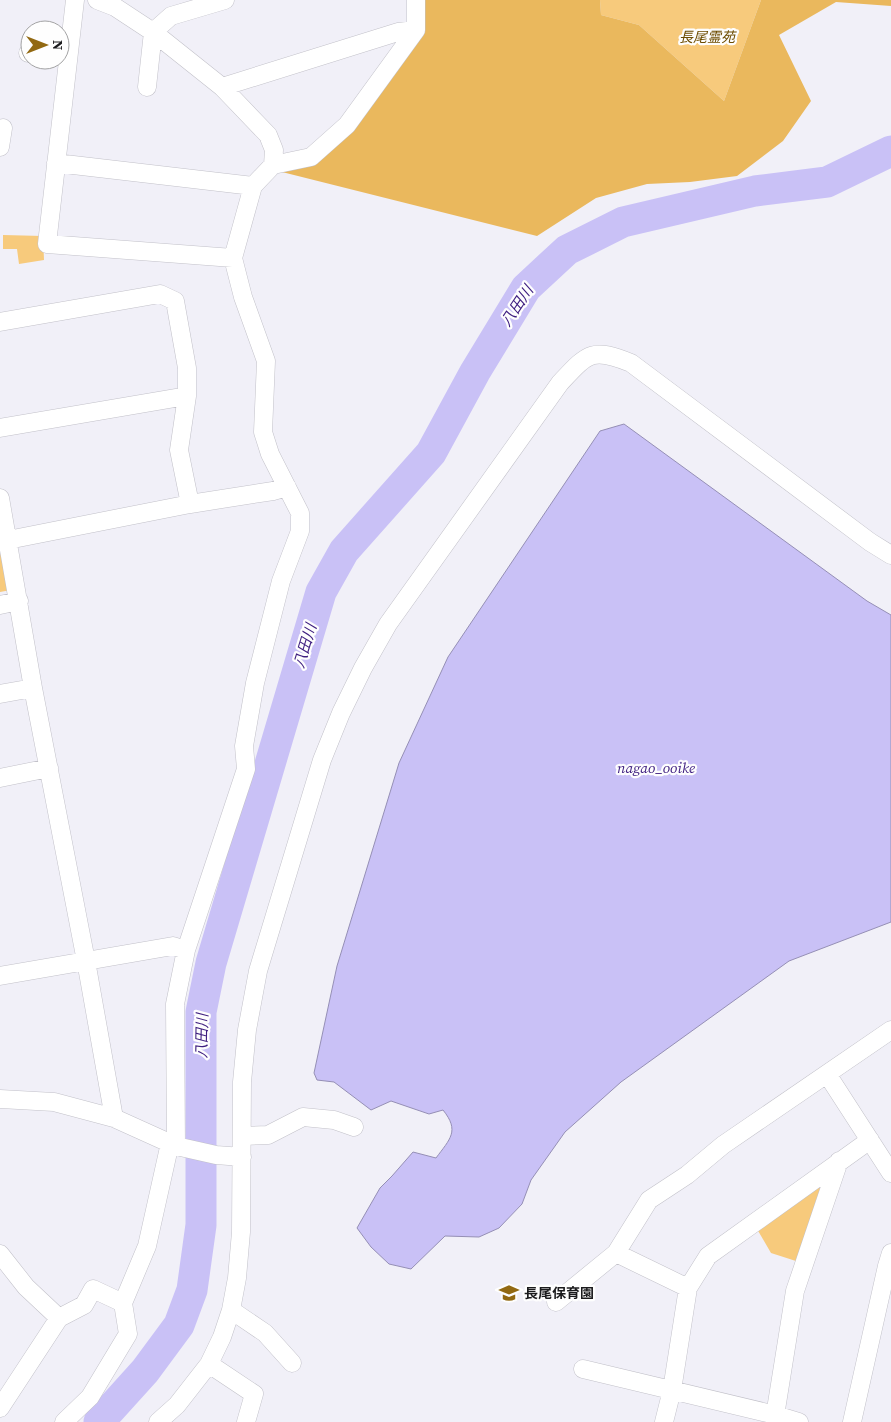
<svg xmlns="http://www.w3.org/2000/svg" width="891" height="1422" viewBox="0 0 891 1422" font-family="'Source Serif 4','Noto Sans JP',serif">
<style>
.green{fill:#f7ca7c}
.forest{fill:#eab85d}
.water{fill:#c9c1f6;stroke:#958fb5}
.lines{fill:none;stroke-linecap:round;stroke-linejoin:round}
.river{stroke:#c9c1f6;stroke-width:31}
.minor-casing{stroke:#c2c1c9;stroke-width:19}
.minor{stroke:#fff;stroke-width:18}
.labels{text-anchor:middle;stroke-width:4.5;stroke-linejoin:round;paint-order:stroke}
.park-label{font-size:14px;font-style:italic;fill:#6d4c00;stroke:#fefefe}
.poi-label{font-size:14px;font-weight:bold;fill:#1b1b1d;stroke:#fefefe;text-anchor:start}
.water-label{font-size:15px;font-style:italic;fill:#3d1d7f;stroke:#fefefe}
</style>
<rect width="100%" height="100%" fill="#f1f0f8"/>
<path class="green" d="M600,0h161l-37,101 -85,-76 -38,-10z
M3,235l40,1 1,24 -25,4 -2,-15h-14z
M0,534l11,56 -11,2z
M819,1182l7,3 -27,77 -28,-9 -14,-24z"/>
<path class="forest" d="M422,0h178l1,15 38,10 85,76 37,-101h130v6l-55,-4 -57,33 32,66 -28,40 -46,35 -47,6 -43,2 -51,14 -59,38 -259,-65 77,-47z"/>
<path class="water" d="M624,424l243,177 24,14v307l-102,39 -168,121 -56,50 -34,48 -9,24 -23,24 -20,9 -34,-1 -34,33 -22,-5 -18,-17 -14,-19 23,-40 12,-12 21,-24 23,6c14,-19 24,-27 7,-48l-14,4 -38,-13 -20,9 -37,-28 -17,-2 -3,-7 23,-107 62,-203 49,-106 152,-226z"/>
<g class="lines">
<path class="river" d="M99,1422l46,-51 34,-46 13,-35 9,-65v-213l10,-49 110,-371 23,-41 87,-98 44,-81 51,-84 41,-38 56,-28 132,-31 72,-9 64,-31"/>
<defs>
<path id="minor" d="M75,0l-28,244 186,14
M97,0l18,7 38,25 69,55 46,48 6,15 -1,15
M28,53h2
M147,87l6,-55 18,-16 54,-16
M222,87l176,-55 18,-2
M0,129l3,-1 -3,19
M56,163l197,23
M0,322l160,-28 15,7 12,67v28l-8,54 11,54
M0,428l187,-32
M0,498l33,190 53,273 28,157
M8,540l182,-36 83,-13 14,-4
M0,605l19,-4
M0,694l33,-6
M0,778l49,-10
M0,976l173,-30 13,4
M827,1074l64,99
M0,1099l54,3 60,16 62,28 40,9 26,2
M242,1136l26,-1 35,-18 31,3 20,7
M176,1146l-1,-142 11,-54 60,-181 -2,-23 11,-63 26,-102 19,-50v-18l-30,-59 -7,-22 3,-71 -23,-64 -10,-39 20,-72 20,-21 38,-8 36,-32 69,-95v-30
M616,1253l72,35
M0,1254l26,33 33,31 25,-13 9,-16 30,14 24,-57 23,-103
M556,1302l60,-49 33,-53 38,-25 36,-30 168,-115
M231,1310l34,23 27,30
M209,1364l45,30 -8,28
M583,1369l193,46 23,7
M0,1408l59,-90
M64,1422l26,-25 38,-63 -5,-31
M158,1422l19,-17 32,-41 13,-27 9,-27 6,-32 4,-46 1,-150 5,-52 11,-59 64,-211 19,-47 22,-45 25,-44 172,-241c28,-30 32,-36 71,-20l239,179 21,13
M664,1422l8,-32 16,-102 20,-32 162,-116
M774,1422l21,-131 44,-130
M852,1422l35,-156 4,-13"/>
</defs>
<use href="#minor" class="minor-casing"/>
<use href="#minor" class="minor"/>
</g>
<defs>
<symbol id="school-bare" viewBox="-9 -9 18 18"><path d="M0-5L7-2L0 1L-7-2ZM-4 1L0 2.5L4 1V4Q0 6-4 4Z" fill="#926912" stroke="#fefefe" stroke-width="2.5" paint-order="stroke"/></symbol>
</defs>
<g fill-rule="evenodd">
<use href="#school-bare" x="495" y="1279" width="28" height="28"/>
</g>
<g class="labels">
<g class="park-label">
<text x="707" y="42">長尾霊苑</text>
</g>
<g class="poi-label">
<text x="524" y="1298">長尾保育園</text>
</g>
<g class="water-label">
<text transform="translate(517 306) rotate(-56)" y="5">八田川</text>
<text transform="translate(305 646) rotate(-73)" y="5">八田川</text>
<text x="656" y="773">nagao_ooike</text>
<text transform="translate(202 1036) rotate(-89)" y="5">八田川</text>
</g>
</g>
<g transform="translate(45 45) rotate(90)"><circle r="24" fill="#fefefe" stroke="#a3a3a4"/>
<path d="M0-4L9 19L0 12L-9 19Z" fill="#926912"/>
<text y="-8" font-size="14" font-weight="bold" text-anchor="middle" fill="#1b1b1d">N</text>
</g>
</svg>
